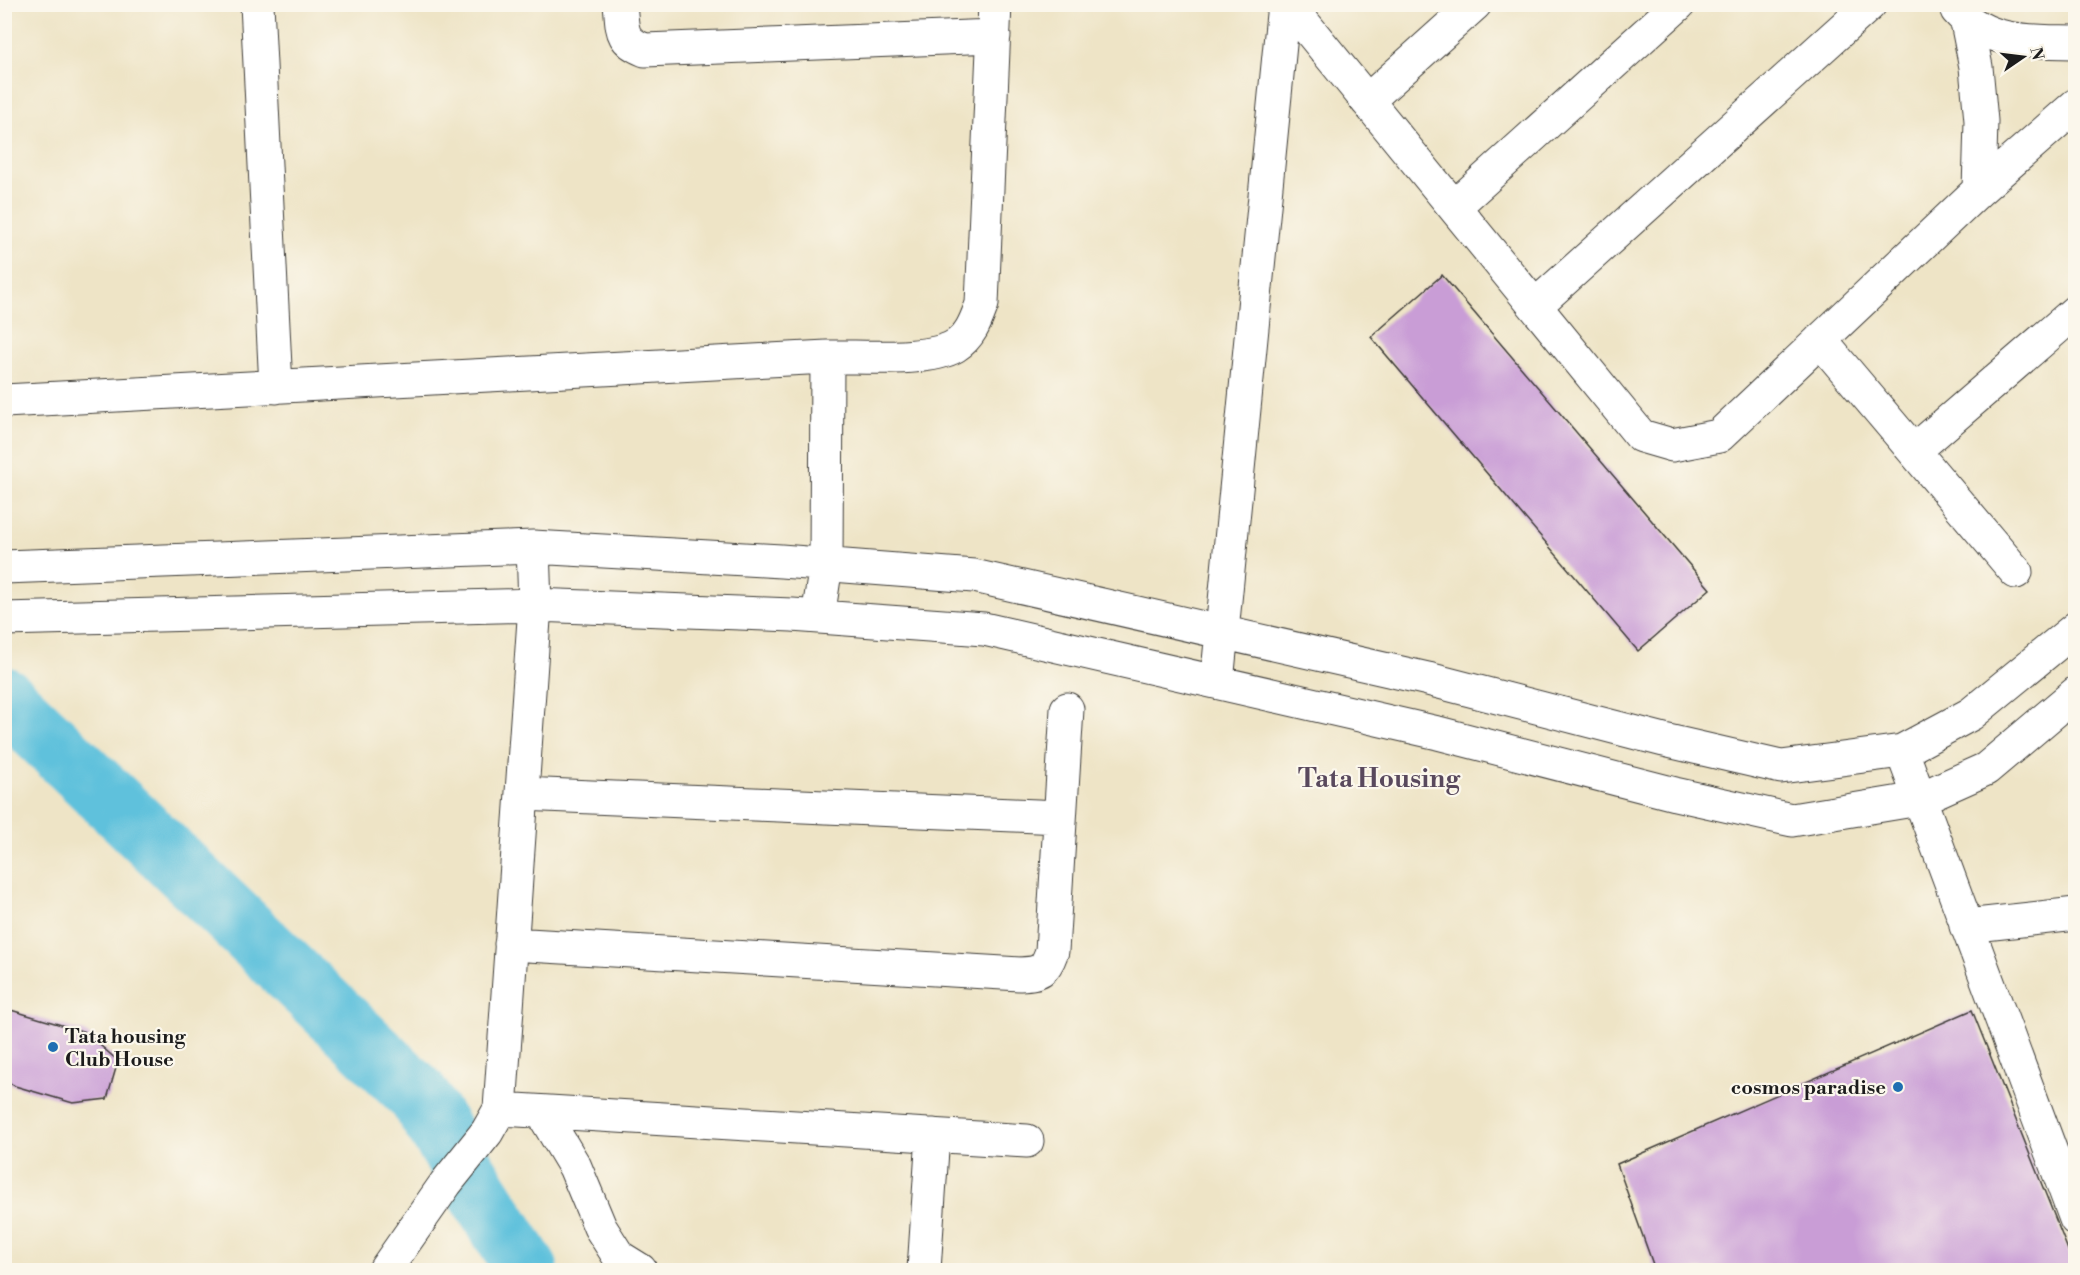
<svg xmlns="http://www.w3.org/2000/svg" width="2080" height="1275" viewBox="0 0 2080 1275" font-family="'Libre Bodoni',serif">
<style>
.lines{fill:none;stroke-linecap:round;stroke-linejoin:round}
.river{stroke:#5ec1dc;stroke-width:63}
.building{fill:#c99dd6}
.street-casing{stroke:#3c3a36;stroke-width:35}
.street{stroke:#fff;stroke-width:33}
.poi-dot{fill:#1f6fb2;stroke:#fbf7ec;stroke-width:2}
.labels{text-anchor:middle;stroke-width:4.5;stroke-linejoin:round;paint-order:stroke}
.poi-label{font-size:20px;font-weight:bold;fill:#1c1c1c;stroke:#fbf7ec;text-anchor:start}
.district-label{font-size:26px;font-weight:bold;fill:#59495d;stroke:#fbf7ec}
</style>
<rect width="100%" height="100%" fill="#fbf7ec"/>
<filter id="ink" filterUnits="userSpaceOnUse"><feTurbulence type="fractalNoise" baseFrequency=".0167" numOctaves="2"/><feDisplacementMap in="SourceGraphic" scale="12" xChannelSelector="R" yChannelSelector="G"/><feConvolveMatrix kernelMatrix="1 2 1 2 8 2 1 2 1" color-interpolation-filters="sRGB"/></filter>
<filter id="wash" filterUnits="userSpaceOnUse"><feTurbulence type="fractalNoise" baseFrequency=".008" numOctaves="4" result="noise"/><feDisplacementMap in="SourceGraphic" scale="24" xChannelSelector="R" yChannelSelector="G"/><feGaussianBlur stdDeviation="1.35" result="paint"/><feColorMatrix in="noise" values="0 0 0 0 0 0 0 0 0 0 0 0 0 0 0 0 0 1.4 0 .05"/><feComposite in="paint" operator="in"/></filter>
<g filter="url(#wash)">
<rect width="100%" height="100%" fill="#eee4c6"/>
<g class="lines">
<path class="river" d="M4,698l413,396 110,176"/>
</g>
<g id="blocks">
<path class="building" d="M1442,275l268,314 -72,62 -267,-314z
M4,1008l81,24 33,29 -11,38 -34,4 -58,-17 -11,-6z
M1972,1010l104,260h-421l-38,-106z"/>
</g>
</g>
<g filter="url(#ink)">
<use href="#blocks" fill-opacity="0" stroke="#3c3a36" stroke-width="1.5"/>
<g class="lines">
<defs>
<path id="street" d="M257,4l19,383
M620,4c3,25 -1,36 25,46l349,-14
M1288,4l353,432 31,9 47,-9 260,-246 97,-85
M1957,10c30,35 77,31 119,32
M1967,22l9,45 5,54 -2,69
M1367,101l108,-97
M1454,207l225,-203
M1535,306l335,-302
M1820,340l196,232
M4,401l823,-44
M1914,451l162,-140
M4,567l529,-20 248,14 193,15 454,103 236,61 117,27 121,-16 69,-37 105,-86
M818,617l8,-52 1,-208c33,-1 101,5 128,-11 16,-10 21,-26 27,-42l13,-300
M4,619l531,-14 257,10 192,14 454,104 237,61 117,26 127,-21 67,-30 90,-76
M1217,682l67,-678
M1902,751l174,468
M522,794l538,23
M1966,926l110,-12
M511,944l509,30c20,-1 25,-3 32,-23l15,-242
M500,1109l527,32
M542,1112l33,55 25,60 19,30 21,13
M385,1270l61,-87 41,-51 13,-23 35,-504 -2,-58
M924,1270l9,-135"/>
</defs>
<use href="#street" class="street-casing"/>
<use href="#street" class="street"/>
</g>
</g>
<g class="poi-dot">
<circle cx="53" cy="1047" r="6"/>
<circle cx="1898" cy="1087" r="6"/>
</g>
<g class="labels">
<g class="poi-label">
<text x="65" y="1043">Tata housing<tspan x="65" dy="23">Club House</tspan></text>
<text x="1886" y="1094" text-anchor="end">cosmos paradise</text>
</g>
<g class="district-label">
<text x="1379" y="787">Tata Housing</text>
</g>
</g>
<rect width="2080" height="1275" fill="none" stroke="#fbf7ec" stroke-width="24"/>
<g transform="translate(2023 57) rotate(76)" stroke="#fbf7ec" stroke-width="4.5" paint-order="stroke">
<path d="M0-4.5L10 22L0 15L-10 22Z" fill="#1c1c1c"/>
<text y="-9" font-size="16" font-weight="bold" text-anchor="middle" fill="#1c1c1c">N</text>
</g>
</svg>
